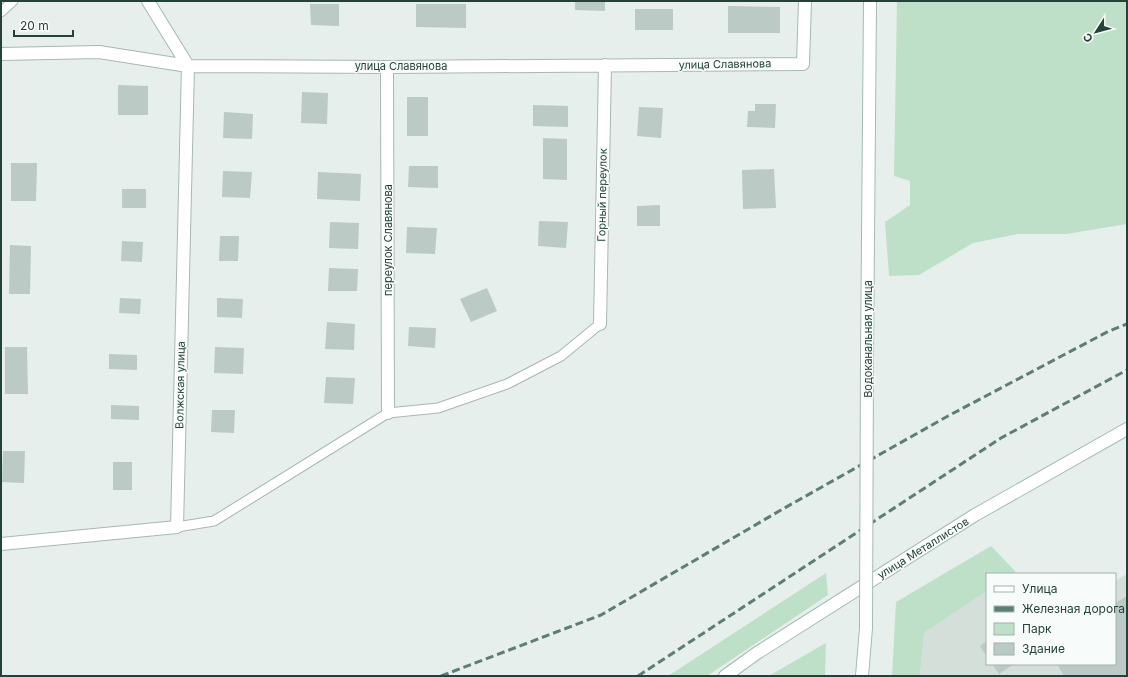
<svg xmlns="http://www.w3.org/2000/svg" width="1128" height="677" viewBox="0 0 1128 677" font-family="Inter,sans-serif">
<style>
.built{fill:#d4dfda}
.green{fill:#bfe0c8}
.building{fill:#bbcac4}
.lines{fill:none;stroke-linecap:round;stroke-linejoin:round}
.lane-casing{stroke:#a8b8b2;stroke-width:11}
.street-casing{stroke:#a8b8b2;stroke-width:14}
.secondary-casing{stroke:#a4bbb3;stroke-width:14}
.lane{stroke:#fff;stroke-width:9}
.street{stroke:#fff;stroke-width:12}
.secondary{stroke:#fff;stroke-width:12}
.rail{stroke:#5f7d75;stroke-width:3;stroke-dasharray:8 4;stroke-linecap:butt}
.secondary-bridge-casing{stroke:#a4bbb3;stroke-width:14;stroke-linecap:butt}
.secondary-bridge{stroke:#fff;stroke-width:12}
.labels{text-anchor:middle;stroke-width:3;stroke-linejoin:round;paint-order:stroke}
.street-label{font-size:11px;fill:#24423a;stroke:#f7fbf9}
</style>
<rect width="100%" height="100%" fill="#e6efeb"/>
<path class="built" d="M1127,574v102h-207l4,-43 63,-42v73h128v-83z"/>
<path class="green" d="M897,1h97l14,1 2,-1h117v223l-60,10h-49l-45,9 -54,32 -30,1 -4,-54 25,-17v-24l-16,-5z
M991,546l25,26 -3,2h-26v17l-63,42 -4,43h-28l4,-74z
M826,573l2,22 -121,81h-39z
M826,643l-1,33h-56l3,-2z"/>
<path class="building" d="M575,1h30v10l-30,-1z
M310,4h29v22l-28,-1z
M416,4h50v24l-50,-1z
M728,6l52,1v26h-52z
M635,9h38v21h-38z
M118,85l30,1v29h-30z
M302,92l26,1 -1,31 -26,-1z
M407,97h21v39h-21z
M755,104h21l-1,24 -28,-1 1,-16h7z
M533,105l35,1v21l-35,-1z
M639,107l24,1 -2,30 -24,-2z
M224,112l29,2 -1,25 -29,-1z
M543,138l24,1v41l-24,-1z
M11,163h26l-1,38h-25z
M409,166h29v22l-30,-1z
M774,169l2,39 -33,1 -1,-39z
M223,171l29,1 -2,26 -28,-1z
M318,172l43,2 -1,27 -43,-2z
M122,189h24v19h-24z
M660,205v21h-23v-20z
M539,221l29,1 -2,26 -28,-2z
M330,222l29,1 -1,26 -29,-1z
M407,227l30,1 -2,26 -29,-1z
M220,236h19l-1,25h-19z
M122,241l21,1 -1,20 -21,-1z
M10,245l21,1 -1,48h-21z
M329,268l29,1 -1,22h-29z
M487,288l10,23 -26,11 -11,-23z
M120,298l21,1 -1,15 -21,-1z
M217,298l26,1 -1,19 -25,-1z
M327,322l28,2 -1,26 -29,-1z
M409,327l27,1 -1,20 -27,-2z
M5,347h22l1,47h-23z
M215,347l29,1 -1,26 -29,-1z
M109,354l28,1v15l-28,-1z
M326,377l29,1 -2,26 -29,-1z
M111,405l28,1v14l-28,-1z
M212,410h23l-1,23 -23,-1z
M3,451h22l-1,32 -22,-1z
M113,462h19v28h-19z
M1127,596v80h-63l-7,-12h58v-61z
M987,641v16l-7,-11z
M992,664h22l-15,10z"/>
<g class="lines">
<defs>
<path id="lane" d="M1,12l12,-11
M177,527l37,-6 174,-108 50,-5 69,-24 54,-28 39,-32"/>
<path id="street" d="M1,54l98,-2 89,14 199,1 416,-3 2,-63
M387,67l1,346
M600,324l5,-259
M1,544l176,-17 11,-461 -40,-65"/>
<path id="secondary" d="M867,359l3,-358
M725,676l32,-23 218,-138 152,-86
M862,676l4,-48"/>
</defs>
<use href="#lane" class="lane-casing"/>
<use href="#street" class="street-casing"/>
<use href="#secondary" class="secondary-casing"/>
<use href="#lane" class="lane"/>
<use href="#street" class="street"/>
<use href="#secondary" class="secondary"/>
<path class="rail" d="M441,676l160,-61 180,-105 167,-94 161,-85 18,-7
M638,676l363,-238 126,-68"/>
<defs>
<path id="secondary-bridge" d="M866,628l1,-269"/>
</defs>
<use href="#secondary-bridge" class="secondary-bridge-casing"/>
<use href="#secondary-bridge" class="secondary-bridge"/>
</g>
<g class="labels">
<g class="street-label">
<text transform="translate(725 64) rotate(-1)" y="4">улица Славянова</text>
<text x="401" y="70">улица Славянова</text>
<text transform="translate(602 195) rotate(-89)" y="4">Горный переулок</text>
<text transform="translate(388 240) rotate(-90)" y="4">переулок Славянова</text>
<text transform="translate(868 339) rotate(-90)" y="4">Водоканальная улица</text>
<text transform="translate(180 385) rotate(-89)" y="4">Волжская улица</text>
<text transform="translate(923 548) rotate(-32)" y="4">улица Металлистов</text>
</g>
</g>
<rect width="1128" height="677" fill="none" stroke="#24423a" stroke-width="4"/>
<rect x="986" y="573" width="130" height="92" fill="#f7fbf9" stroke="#a3b1ad"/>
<rect x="994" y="586" width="20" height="6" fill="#ffffff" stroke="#a3b1ad"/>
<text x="1022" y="593" font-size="12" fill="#24423a">Улица</text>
<rect x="994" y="606" width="20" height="6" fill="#5f7d75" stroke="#a3b1ad"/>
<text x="1022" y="613" font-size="12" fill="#24423a">Железная дорога</text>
<rect x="994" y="623" width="20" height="12" fill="#bfe0c8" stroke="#a3b1ad"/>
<text x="1022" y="633" font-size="12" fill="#24423a">Парк</text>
<rect x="994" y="643" width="20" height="12" fill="#bbcac4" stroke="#a3b1ad"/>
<text x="1022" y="653" font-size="12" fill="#24423a">Здание</text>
<g transform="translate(1096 32) rotate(234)" stroke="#f7fbf9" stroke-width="3" paint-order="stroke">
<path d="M0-3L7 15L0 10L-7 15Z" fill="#24423a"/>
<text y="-6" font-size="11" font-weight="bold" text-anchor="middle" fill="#24423a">С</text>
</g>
<path d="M14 30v6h59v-6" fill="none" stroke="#24423a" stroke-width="2"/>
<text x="20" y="30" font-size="12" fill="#24423a" stroke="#f7fbf9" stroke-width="3" paint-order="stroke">20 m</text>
</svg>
